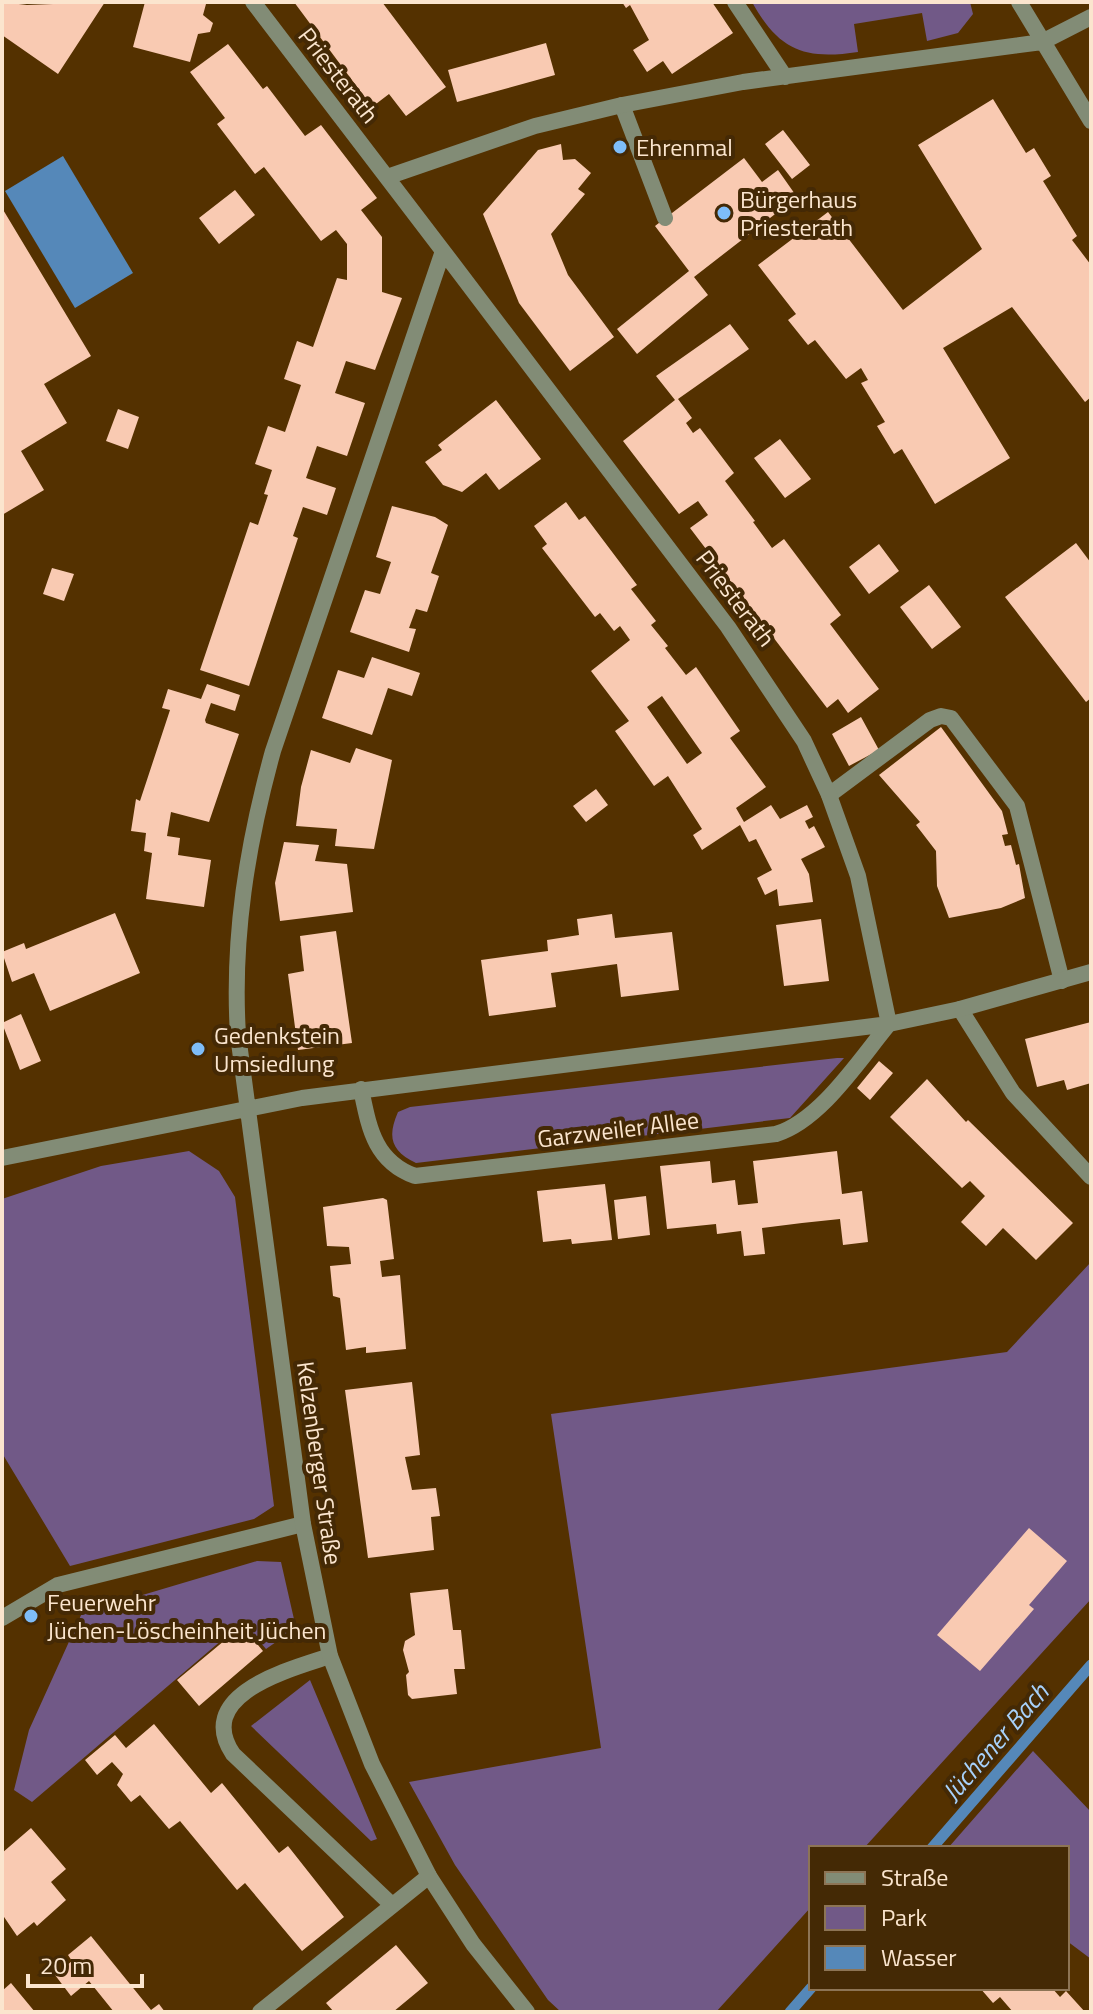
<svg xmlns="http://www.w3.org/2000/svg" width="1093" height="2014" font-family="'Titillium Web',sans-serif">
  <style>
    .green { fill: #715987 }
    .water { fill: #5588b9 }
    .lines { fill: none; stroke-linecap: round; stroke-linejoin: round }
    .stream { stroke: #5588b9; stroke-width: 11 }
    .building { fill: #f9cab2; fill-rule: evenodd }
    .lane { stroke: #828c76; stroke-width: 16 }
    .street { stroke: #828c76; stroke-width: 16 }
    .poi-dot { fill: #7ebdf9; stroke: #442905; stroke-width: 3 }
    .labels { text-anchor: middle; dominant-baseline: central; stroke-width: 8; stroke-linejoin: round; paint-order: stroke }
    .street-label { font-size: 24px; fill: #fbe5ce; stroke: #442905 }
    .poi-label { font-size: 24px; fill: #fbe5ce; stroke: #442905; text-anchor: start }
    .water-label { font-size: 26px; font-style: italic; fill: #a7d1fb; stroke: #442905 }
  </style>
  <rect width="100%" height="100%" fill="#543100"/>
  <path class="green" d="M 752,2 L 970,2 L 973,14 L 958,33 L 927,41 L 922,13 L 854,24 L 858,52 C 805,60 779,51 752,2 Z
    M 837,1058 L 844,1058 L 790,1118 L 416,1163 C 391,1151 387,1137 398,1112 L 410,1107 Z
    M 189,1151 L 219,1171 L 235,1197 L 274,1506 L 254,1519 L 70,1566 L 2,1453 L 2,1199 L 101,1166 Z
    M 1091,1262 L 1091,1599 L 864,1848 L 811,1848 L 811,1907 L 716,2012 L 561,2012 L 548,2000 L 455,1865 L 409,1782 L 601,1748 L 551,1414 L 1007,1352 Z
    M 257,1561 L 281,1562 L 296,1628 L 266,1649 L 243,1622 L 32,1802 L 14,1790 L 29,1730 L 82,1613 Z
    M 310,1680 L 377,1839 L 371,1841 L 251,1726 Z
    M 1033,1751 L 1091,1812 L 1091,1959 L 1067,1941 L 1067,1848 L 948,1848 Z"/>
  <path class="water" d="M 63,156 L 133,273 L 75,308 L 5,191 Z"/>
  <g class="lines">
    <path class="stream" d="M 932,1848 L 1091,1665
      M 790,2012 L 811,1988"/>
  </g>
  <path class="building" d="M 2,2 L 27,5 L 105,2 L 58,74 L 2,35 Z
    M 145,2 L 206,4 L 203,15 L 213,23 L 210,32 L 198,34 L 190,62 L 133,47 Z
    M 294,2 L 382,2 L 446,87 L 406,116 L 389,94 L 372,107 Z
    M 622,2 L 712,2 L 733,33 L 672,74 L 663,61 L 647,72 L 633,50 L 649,40 L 630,5 L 626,8 Z
    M 546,43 L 555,75 L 457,102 L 448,70 Z
    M 228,44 L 263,89 L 267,86 L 305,136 L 321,125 L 377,198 L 361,210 L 382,237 L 382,292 L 402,298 L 375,370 L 346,361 L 335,393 L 365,403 L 347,456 L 317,446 L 306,478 L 336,488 L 327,515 L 303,507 L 293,536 L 298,538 L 249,686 L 200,670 L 250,522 L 258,525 L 268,495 L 264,494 L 272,470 L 255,464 L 268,426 L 285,432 L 301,385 L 284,379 L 297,341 L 313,347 L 337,278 L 347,280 L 347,244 L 336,230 L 321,241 L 264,167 L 255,174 L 217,124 L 225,118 L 190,72 Z
    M 993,99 L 1026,153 L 1034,148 L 1051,176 L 1043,181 L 1077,236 L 1072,240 L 1091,265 L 1091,397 L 1085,402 L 1012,307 L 943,348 L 1010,458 L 935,504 L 902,449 L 894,454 L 877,426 L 885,422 L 861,383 L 868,380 L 861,368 L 846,379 L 815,340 L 808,345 L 788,320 L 796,314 L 758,265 L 828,212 L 903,310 L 982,249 L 918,145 Z
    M 783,130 L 810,165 L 792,179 L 765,144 Z
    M 561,144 L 563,160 L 575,159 L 591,173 L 578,189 L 585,194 L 551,234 L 568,275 L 614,337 L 570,371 L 519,303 L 483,214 L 538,150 Z
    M 744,158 L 762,182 L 778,170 L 797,197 L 694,277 L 708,295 L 637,354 L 617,329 L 689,271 L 655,226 Z
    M 235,190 L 255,215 L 219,244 L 199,218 Z
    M 2,208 L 91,356 L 44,384 L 67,423 L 21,451 L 44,490 L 2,515 Z
    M 730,324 L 749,349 L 678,399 L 692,418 L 686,423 L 693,433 L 700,428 L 734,473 L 725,481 L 755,521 L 753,522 L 772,548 L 784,539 L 841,615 L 830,624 L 879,689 L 848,713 L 838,699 L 827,708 L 690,528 L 708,515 L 698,501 L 679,514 L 623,441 L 675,400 L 656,376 Z
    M 496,400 L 541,459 L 499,490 L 486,473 L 462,492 L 443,485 L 425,462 L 442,450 L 438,445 Z
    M 118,409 L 139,417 L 128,449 L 106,441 Z
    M 780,439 L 811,479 L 785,498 L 754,458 Z
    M 566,502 L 579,520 L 585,516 L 637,585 L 631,589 L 656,621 L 651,625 L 668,646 L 665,648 L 686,675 L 696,667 L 740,731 L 730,738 L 766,787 L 736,808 L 744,822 L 771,805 L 780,819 L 807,805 L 813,817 L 805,821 L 809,829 L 814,826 L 825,847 L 801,859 L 809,874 L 813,902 L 779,906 L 777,889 L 765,895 L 757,878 L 772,870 L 756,839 L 749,842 L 740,825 L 702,850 L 693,835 L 702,829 L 668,776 L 654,786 L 615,731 L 629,721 L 591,671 L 630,640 L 620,626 L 614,631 L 600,613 L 595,617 L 542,548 L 547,544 L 534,526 ZM 662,696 L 702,753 L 687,764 L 647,707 Z
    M 392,506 L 435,517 L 448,525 L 431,573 L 439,576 L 427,612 L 416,609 L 409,628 L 416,629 L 409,652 L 350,632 L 365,590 L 380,594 L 391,562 L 376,557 Z
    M 1076,543 L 1091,563 L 1091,698 L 1086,702 L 1005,597 Z
    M 879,544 L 899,571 L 869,594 L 849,567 Z
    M 52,568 L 74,574 L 64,601 L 43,594 Z
    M 929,585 L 961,627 L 932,649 L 900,607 Z
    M 372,657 L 420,673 L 412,696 L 388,688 L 372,735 L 322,718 L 338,670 L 364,678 Z
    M 207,684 L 240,695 L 235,711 L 211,703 L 205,720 L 206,723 L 239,734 L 209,822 L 171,812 L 167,836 L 180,838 L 178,855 L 211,860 L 204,907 L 146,899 L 152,853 L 144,851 L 146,833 L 131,831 L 136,799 L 140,801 L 170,710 L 162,708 L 168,689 L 201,699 Z
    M 861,717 L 879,750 L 849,766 L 832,734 Z
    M 941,727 L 1002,811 L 1008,834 L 1002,835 L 1005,846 L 1011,845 L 1016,865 L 1019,864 L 1025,898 L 1001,908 L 949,918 L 937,886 L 936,851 L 916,825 L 920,822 L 879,775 Z
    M 356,748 L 392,760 L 374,849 L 335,846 L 337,829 L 296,826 L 301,787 L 311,750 L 350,763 Z
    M 596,789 L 608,805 L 586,822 L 573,806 Z
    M 284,842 L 319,845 L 315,861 L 347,864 L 353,912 L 280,921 L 275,883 Z
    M 115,913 L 140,973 L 50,1011 L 34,973 L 12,982 L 2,952 L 24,943 L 26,949 Z
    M 612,914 L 615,938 L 672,932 L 679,990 L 621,997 L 617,964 L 551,973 L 556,1007 L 489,1016 L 481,960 L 548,951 L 547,940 L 579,935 L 577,919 Z
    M 821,919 L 829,981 L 784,986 L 776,925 Z
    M 336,931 L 352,1043 L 298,1050 L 288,974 L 304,971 L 300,936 Z
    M 21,1014 L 41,1061 L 20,1070 L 2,1023 Z
    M 1091,1022 L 1091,1083 L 1067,1090 L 1064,1080 L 1037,1087 L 1025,1039 Z
    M 879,1061 L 893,1073 L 870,1100 L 857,1088 Z
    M 927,1079 L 966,1122 L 968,1120 L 1073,1223 L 1036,1260 L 1003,1228 L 986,1246 L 961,1222 L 985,1196 L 970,1181 L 962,1188 L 890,1117 Z
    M 837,1151 L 842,1194 L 862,1191 L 868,1242 L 843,1245 L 840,1219 L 802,1223 L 762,1228 L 765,1254 L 744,1256 L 741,1231 L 717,1234 L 716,1224 L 667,1229 L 660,1166 L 710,1161 L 712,1183 L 735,1180 L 738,1205 L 758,1203 L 753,1161 Z
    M 605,1184 L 612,1240 L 572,1244 L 571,1239 L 543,1242 L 537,1191 Z
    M 646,1196 L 650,1235 L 618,1239 L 614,1200 Z
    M 383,1198 L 387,1200 L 394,1259 L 380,1261 L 382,1277 L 400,1275 L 406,1349 L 366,1353 L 366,1347 L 346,1350 L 340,1298 L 333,1296 L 330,1266 L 351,1264 L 349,1247 L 327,1246 L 323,1207 Z
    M 412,1382 L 420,1455 L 405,1457 L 412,1490 L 436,1488 L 440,1516 L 431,1517 L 434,1550 L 368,1558 L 345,1390 Z
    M 1029,1528 L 1067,1561 L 1029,1605 L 1034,1609 L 980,1671 L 937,1635 Z
    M 448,1589 L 453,1630 L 461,1630 L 465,1669 L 454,1669 L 457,1694 L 412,1699 L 408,1695 L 406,1675 L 409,1672 L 403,1650 L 405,1641 L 415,1635 L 410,1593 Z
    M 242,1626 L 263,1651 L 199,1706 L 177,1680 Z
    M 154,1724 L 211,1793 L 222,1783 L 279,1853 L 288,1846 L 344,1917 L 302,1951 L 245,1883 L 237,1890 L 180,1821 L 169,1829 L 140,1795 L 131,1802 L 117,1785 L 123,1774 L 112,1762 L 97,1775 L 85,1760 L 115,1735 L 126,1748 Z
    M 31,1828 L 66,1869 L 51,1882 L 66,1900 L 37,1926 L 34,1922 L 17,1936 L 2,1914 L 2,1853 Z
    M 91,1936 L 151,2010 L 159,2004 L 165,2012 L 114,2012 L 89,1981 L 71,1996 L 55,1975 L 72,1961 L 68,1955 Z
    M 396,1945 L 428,1983 L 393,2012 L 334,2012 L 326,2003 Z
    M 11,1983 L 35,2012 L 2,2012 L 2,1991 Z
    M 980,1988 L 1052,1988 L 1060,1997 L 1066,1991 L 1085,2012 L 1013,2012 L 1000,1997 L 993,2003 Z"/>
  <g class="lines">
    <path class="lane" d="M 622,105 L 665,218
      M 829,795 L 930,720 L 941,716 L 951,718 L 1017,806 L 1062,981
      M 960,1009 L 1013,1093 L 1091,1177
      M 2,1618 L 58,1585 L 303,1524
      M 330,1656 C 291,1669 193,1694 233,1754 L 392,1905
      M 260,2012 L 429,1876"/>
    <path class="street" d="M 253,2 L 443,251 L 273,751 C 247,845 232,938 238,1035 L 303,1524 L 330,1656 L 372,1764 L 429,1876 L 473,1944 L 527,2012
      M 735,2 L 785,77
      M 1019,2 L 1091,121
      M 387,177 L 535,126 L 622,105 L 743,82 L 1042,42 L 1091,17
      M 361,1089 C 369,1127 374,1161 415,1176 L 776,1134 C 821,1120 859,1060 889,1024 L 858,876 L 829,795 L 804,741 L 728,627 L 443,251
      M 2,1158 L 302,1098 L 889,1024 L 960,1009 L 1091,972"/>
  </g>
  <g class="poi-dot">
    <circle cx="620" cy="147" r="8"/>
    <circle cx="724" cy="213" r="8"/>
    <circle cx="198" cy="1049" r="8"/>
    <circle cx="31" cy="1616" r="8"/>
  </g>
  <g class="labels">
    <g class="street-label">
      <text transform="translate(339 75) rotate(52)">Priesterath</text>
      <text transform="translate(736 598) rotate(53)">Priesterath</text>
      <text transform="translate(618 1129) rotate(-7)">Garzweiler Allee</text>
      <text transform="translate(320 1463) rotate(82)">Kelzenberger Straße</text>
    </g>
    <g class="poi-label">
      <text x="636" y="147">Ehrenmal</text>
      <text x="740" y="199">Bürgerhaus<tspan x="740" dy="28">Priesterath</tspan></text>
      <text x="214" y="1035">Gedenkstein<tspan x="214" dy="28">Umsiedlung</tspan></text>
      <text x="47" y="1602">Feuerwehr<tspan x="47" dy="28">Jüchen-Löscheinheit Jüchen</tspan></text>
    </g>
    <g class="water-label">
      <text transform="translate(995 1742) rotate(-49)">Jüchener Bach</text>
    </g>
  </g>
  <rect width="1093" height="2014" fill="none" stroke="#fbe5ce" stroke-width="8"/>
  <rect x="809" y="1846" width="260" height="144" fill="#442905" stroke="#8d7455" stroke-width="2"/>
  <rect x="825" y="1872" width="40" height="12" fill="#828c76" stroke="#8d7455" stroke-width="2"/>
  <text x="881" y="1886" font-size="24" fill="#fbe5ce">Straße</text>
  <rect x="825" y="1906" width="40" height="24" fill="#715987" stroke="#8d7455" stroke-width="2"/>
  <text x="881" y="1926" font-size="24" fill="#fbe5ce">Park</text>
  <rect x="825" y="1946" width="40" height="24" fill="#5588b9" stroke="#8d7455" stroke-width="2"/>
  <text x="881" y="1966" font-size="24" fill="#fbe5ce">Wasser</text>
  <path d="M28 1974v12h114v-12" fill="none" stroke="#fbe5ce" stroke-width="4"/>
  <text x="40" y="1974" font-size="24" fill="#fbe5ce" stroke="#442905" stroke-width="6" paint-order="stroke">20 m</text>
</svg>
